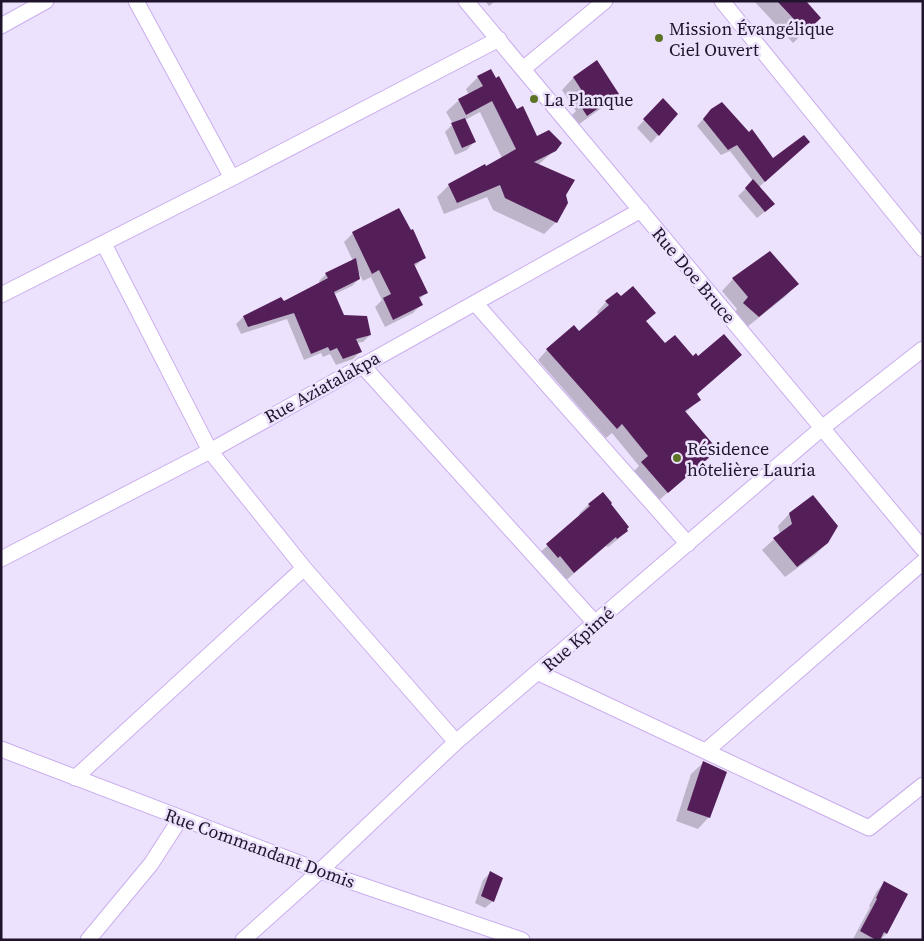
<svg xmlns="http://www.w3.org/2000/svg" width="924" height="941" font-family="'Source Serif 4',serif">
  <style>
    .shadow { fill: #0003 }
    .building { fill: #541f59 }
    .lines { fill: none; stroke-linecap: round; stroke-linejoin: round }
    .street-casing { stroke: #c9adee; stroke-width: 17 }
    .street { stroke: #fff; stroke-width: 15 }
    .poi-dot { fill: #5d7425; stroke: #ede2fd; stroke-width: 2 }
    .labels { text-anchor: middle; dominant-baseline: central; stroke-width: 5; stroke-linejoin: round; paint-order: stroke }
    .poi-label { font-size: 18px; fill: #20142d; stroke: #ede2fd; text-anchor: start }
    .street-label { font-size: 18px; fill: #20142d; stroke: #ede2fd }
  </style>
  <rect width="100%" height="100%" fill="#ede2fd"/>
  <path class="shadow" d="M 485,1 L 495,1 L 489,6 Z
    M 754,1 L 804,1 L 819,18 L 793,43 Z
    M 596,62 L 618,94 L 606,105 L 575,127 L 569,118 L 576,111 L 562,90 L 573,78 Z
    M 478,77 L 516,110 L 537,138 L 555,150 L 538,165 L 565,195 L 556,222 L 544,234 L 493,210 L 487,197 L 444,214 L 437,197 L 449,185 L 486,168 L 502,158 L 480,112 L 465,120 L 474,142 L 467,150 L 455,155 L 445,132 L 453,124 L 446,112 L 459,100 L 469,95 L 466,89 Z
    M 656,107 L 676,114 L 651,143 L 637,128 Z
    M 705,117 L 773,159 L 802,149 L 759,187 L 766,211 L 757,218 L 738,196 L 753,181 L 730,151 L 721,155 L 697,126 Z
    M 353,233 L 424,258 L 414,267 L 427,292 L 419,300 L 421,305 L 413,313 L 385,327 L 375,307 L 382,300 L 371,277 L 363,281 L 358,271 L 359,279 L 352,286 L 333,295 L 343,316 L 370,335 L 363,342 L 356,343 L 360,352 L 353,359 L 336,365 L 330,354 L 323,357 L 321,353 L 304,360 L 287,319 L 241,334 L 236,324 L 243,317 L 281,298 L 283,302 L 320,283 L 319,281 L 326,274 L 353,261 L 344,242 Z
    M 733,279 L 797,284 L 786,296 L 747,327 L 733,315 L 737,309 L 722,291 Z
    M 620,298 L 654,313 L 645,322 L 699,400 L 685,413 L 716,450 L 657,502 L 632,473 L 639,466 L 612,433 L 606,438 L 538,360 L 547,350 L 579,333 L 599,315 L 597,312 L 606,302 Z
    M 603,493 L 627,531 L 617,540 L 608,547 L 606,546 L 564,582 L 538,554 L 581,516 L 579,514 L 588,505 Z
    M 789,514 L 827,543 L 815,555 L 785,577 L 762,550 L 780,534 L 778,526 Z
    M 703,763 L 709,817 L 698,829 L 676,821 L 691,774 Z
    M 490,873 L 493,901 L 485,908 L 475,903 L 483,880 Z
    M 884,883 L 907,894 L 886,934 L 880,940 L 855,940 L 853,939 L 870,907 L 869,906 L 877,891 Z"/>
  <path class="building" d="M 777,1 L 806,1 L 821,18 L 806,32 Z
    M 597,60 L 619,94 L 587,116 L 580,105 L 588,100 L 573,77 Z
    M 491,69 L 496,78 L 499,76 L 517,109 L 523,106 L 537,136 L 549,130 L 562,143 L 556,151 L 534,162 L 575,180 L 566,195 L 568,203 L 557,223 L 505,198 L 500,185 L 457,203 L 448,184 L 485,164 L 486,166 L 516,149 L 492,101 L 466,115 L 458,99 L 483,86 L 477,76 Z
    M 663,98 L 678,114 L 659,136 L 643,119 Z
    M 722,102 L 749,132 L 752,129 L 773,158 L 804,135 L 810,142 L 765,182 L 737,145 L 728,150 L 703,119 L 711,109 Z
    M 465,118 L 476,142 L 462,148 L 451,123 Z
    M 753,179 L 775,204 L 765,212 L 745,188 Z
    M 399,208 L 411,230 L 413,229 L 426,258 L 414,264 L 428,293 L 419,297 L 423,305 L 393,320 L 383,298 L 391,294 L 379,270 L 372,274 L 352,232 Z
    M 770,251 L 799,284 L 759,317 L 743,303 L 748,297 L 732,278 Z
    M 356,258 L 360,279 L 334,292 L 344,315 L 367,316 L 371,335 L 356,339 L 362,352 L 343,359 L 337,348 L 330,351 L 328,347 L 311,354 L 294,313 L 248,327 L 243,316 L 281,297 L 284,301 L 328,278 L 325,273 Z
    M 633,286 L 656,313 L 646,321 L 665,343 L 675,335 L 693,356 L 696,353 L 698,356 L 724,334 L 742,355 L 697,394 L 701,400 L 685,411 L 718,450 L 668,493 L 641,462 L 648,456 L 622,424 L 617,429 L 546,349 L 574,325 L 579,331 L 609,305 L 605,301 L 617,292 L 621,296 Z
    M 603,492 L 612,503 L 611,504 L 629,527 L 627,529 L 628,531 L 617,539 L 616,537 L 574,573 L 560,556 L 558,558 L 546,544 L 590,506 L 588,504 Z
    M 813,495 L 838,526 L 828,543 L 797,567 L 773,538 L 792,524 L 789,513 Z
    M 703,761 L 727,772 L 710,818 L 687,810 Z
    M 490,871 L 503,878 L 494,902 L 481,896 Z
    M 884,881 L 908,894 L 887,934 L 884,932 L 880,940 L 876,940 L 860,931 L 877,899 L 876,898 Z"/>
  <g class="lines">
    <defs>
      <path id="street" d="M 136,1 L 232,178
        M 466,1 L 923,549
        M 722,1 L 923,249
        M 1,26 L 46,1
        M 523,69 L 605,1
        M 104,244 L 210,451 L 304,568 L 456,742
        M 1,295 L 232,178 L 499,39
        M 475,303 L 688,544
        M 362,365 L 596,624
        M 1,559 L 210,451 L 641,210
        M 539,673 L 869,828 L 923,785
        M 1,749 L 320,871 L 522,940
        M 706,751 L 923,562
        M 75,778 L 304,568
        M 88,940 L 151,864 L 180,819
        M 243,940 L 320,871 L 456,742 L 822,428 L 923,349"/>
    </defs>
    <use href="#street" class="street-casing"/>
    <use href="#street" class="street"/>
  </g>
  <g class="poi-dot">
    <circle cx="659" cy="38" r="5"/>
    <circle cx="534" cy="99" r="5"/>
    <circle cx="677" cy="458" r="5"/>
  </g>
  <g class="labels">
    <g class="poi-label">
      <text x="669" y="28">Mission Évangélique<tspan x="669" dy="21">Ciel Ouvert</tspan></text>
      <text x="544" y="99">La Planque</text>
      <text x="687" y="448">Résidence<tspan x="687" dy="21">hôtelière Lauria</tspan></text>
    </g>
    <g class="street-label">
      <text transform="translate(694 275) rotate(50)">Rue Doe Bruce</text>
      <text transform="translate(322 387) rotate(-29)">Rue Aziatalakpa</text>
      <text transform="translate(578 639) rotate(-41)">Rue Kpimé</text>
      <text transform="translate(260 848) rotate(20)">Rue Commandant Domis</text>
    </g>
  </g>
  <rect width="924" height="941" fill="none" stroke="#20142d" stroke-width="5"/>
</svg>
